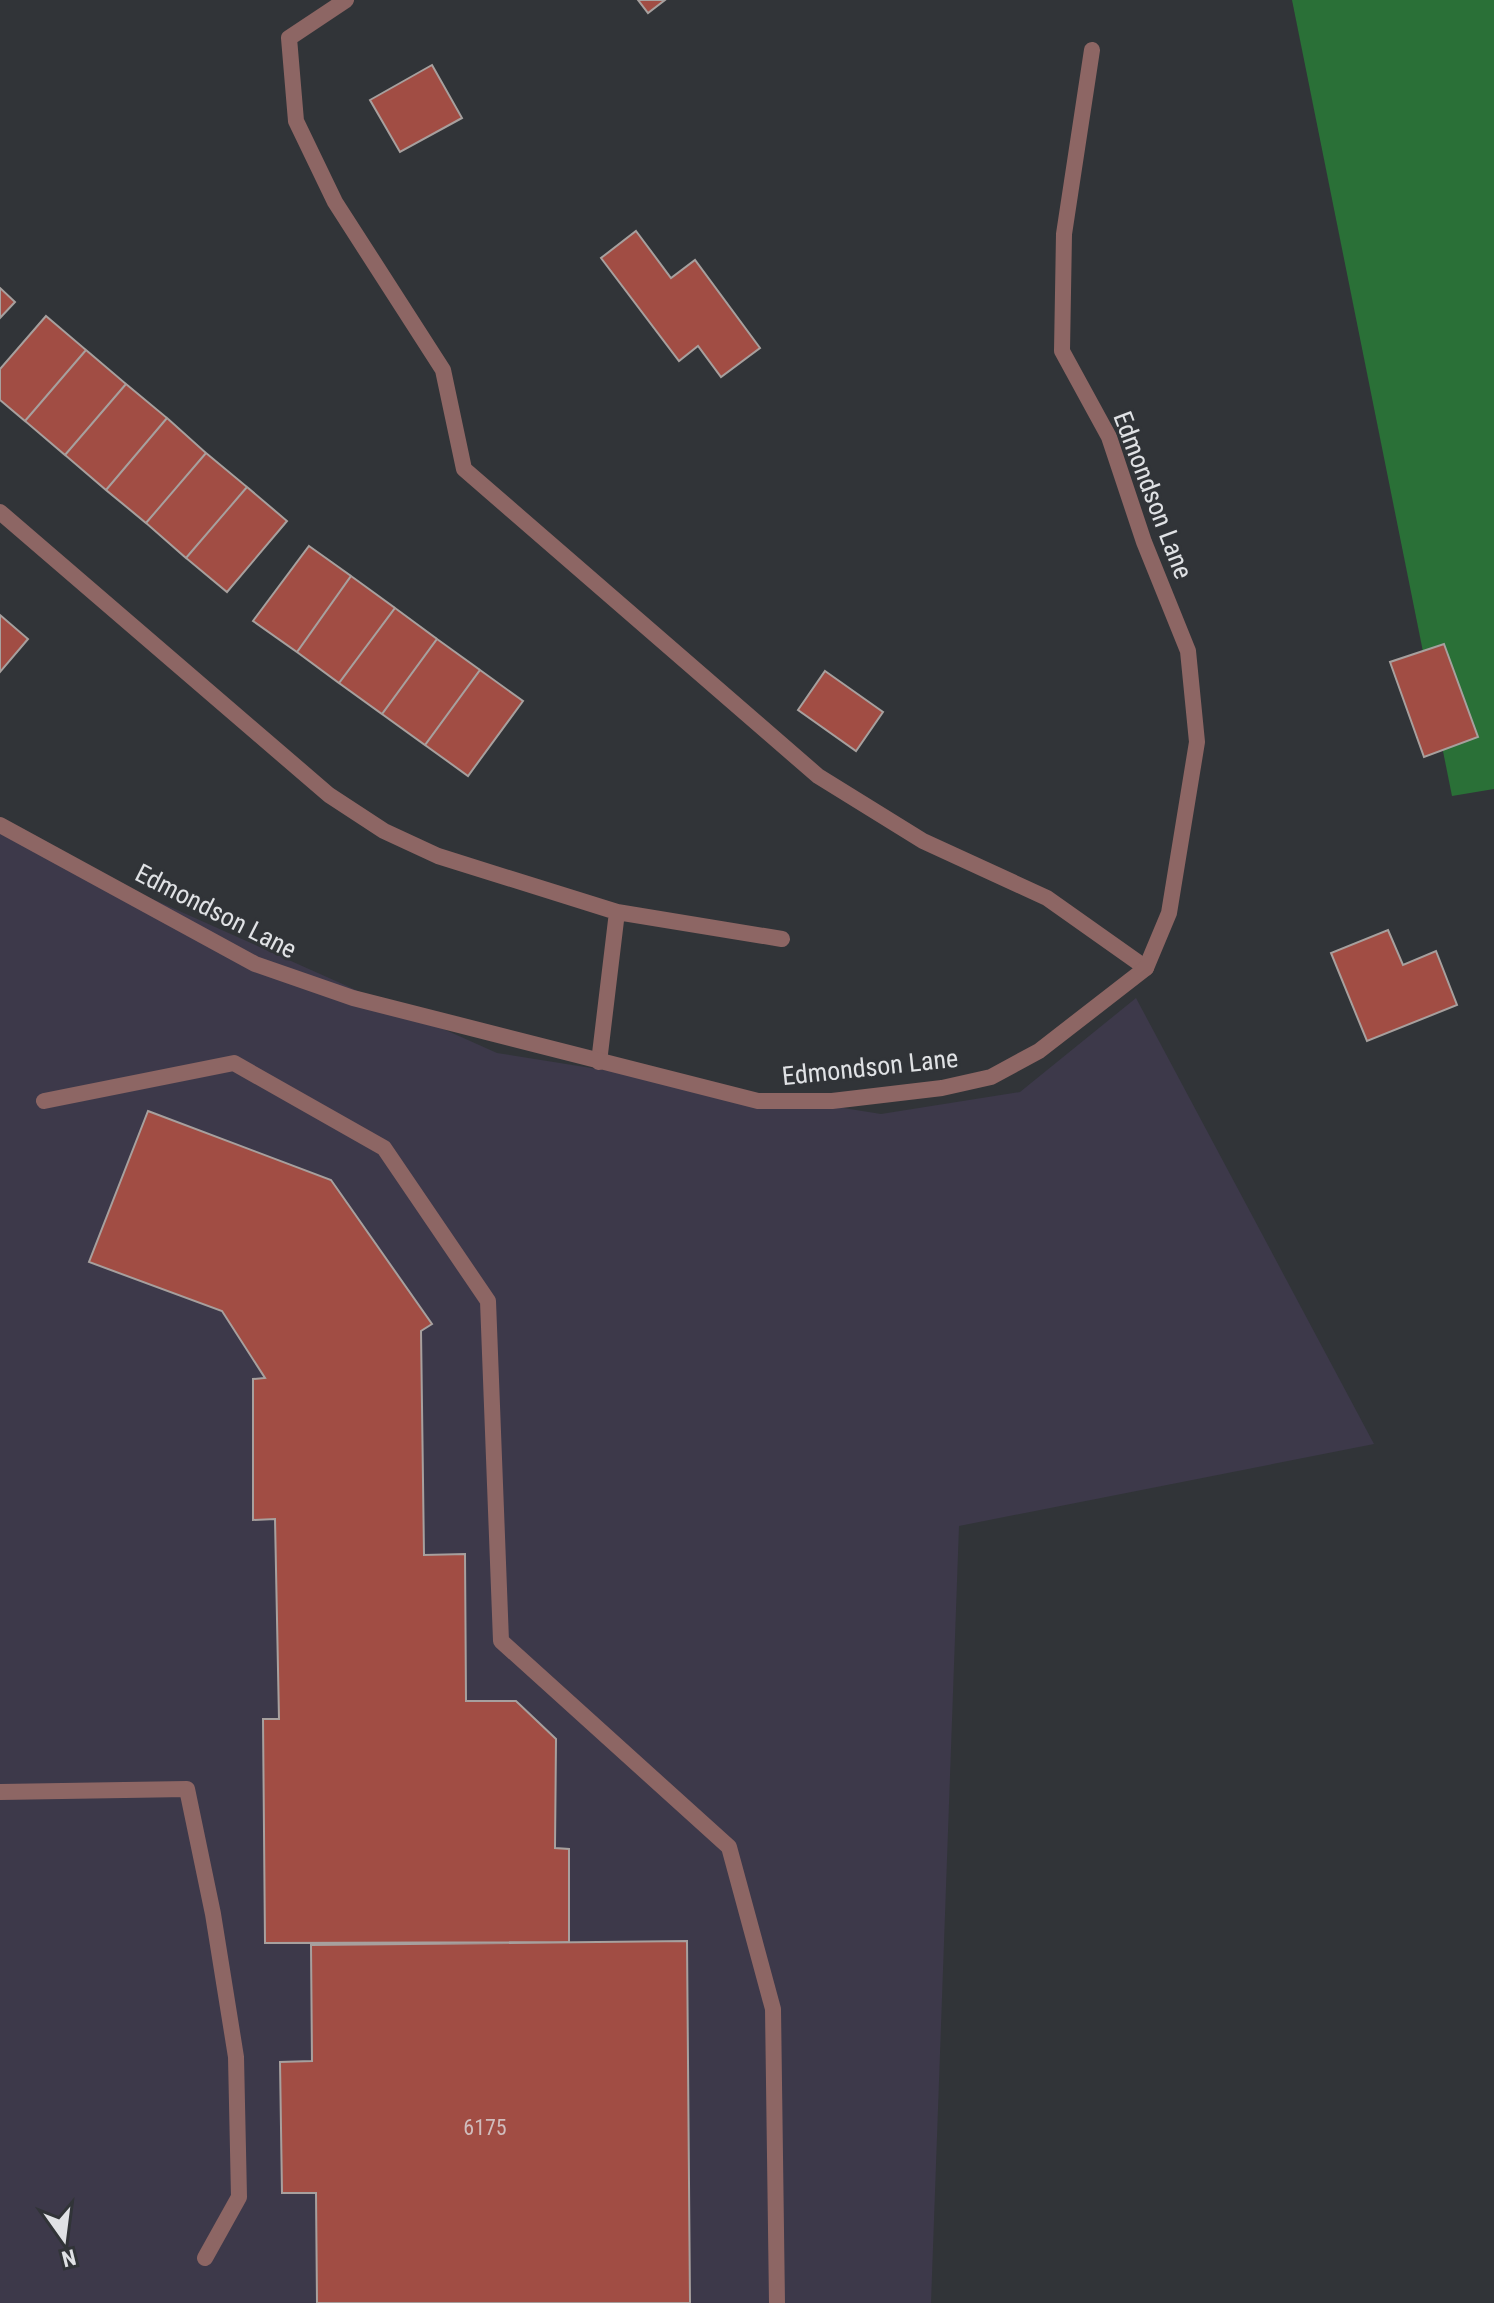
<svg xmlns="http://www.w3.org/2000/svg" width="1494" height="2303" font-family="'Roboto Condensed',sans-serif">
  <style>
    .commercial { fill: #3d394a }
    .forest { fill: #2a7037 }
    .building { fill: #a14d44; stroke: #a7a09e; stroke-width: 2 }
    .lines { fill: none; stroke-linecap: round; stroke-linejoin: round }
    .lane { stroke: #8d6664; stroke-width: 16 }
    .street { stroke: #8d6664; stroke-width: 16 }
    .labels { text-anchor: middle; dominant-baseline: central; stroke-width: 6; stroke-linejoin: round; paint-order: stroke }
    .number-label { font-size: 22px; fill: #d0bdbd }
    .street-label { font-size: 26px; fill: #e0e2e5; stroke: #313438 }
  </style>
  <rect width="100%" height="100%" fill="#313438"/>
  <path class="commercial" d="M 0,831 L 497,1053 L 881,1114 L 1020,1092 L 1136,998 L 1374,1444 L 959,1526 L 931,2303 L 0,2303 Z"/>
  <path class="forest" d="M 1292,0 L 1494,0 L 1494,789 L 1452,796 Z"/>
  <path class="building" d="M 638,0 L 665,0 L 648,13 Z
    M 432,65 L 462,118 L 400,152 L 370,100 Z
    M 636,231 L 671,278 L 695,260 L 760,348 L 721,377 L 698,346 L 679,361 L 601,258 Z
    M 0,288 L 15,302 L 0,318 Z
    M 46,316 L 86,350 L 25,421 L 0,400 L 0,369 Z
    M 86,350 L 126,384 L 65,455 L 25,421 Z
    M 126,384 L 167,418 L 106,490 L 65,455 Z
    M 167,418 L 206,453 L 146,523 L 106,490 Z
    M 206,453 L 247,487 L 186,558 L 146,523 Z
    M 247,487 L 287,521 L 227,592 L 186,558 Z
    M 309,546 L 351,576 L 297,652 L 253,621 Z
    M 351,576 L 395,608 L 339,683 L 297,652 Z
    M 395,608 L 437,639 L 382,714 L 339,683 Z
    M 0,615 L 28,639 L 0,672 Z
    M 437,639 L 480,670 L 425,745 L 382,714 Z
    M 1444,644 L 1478,737 L 1424,757 L 1390,662 Z
    M 480,670 L 523,701 L 468,776 L 425,745 Z
    M 825,671 L 883,712 L 856,751 L 798,710 Z
    M 1388,930 L 1403,965 L 1436,951 L 1457,1005 L 1367,1041 L 1331,953 Z
    M 148,1111 L 331,1180 L 432,1324 L 421,1331 L 424,1555 L 465,1554 L 466,1701 L 516,1701 L 556,1739 L 555,1848 L 569,1849 L 569,1942 L 265,1943 L 263,1719 L 279,1719 L 275,1519 L 253,1520 L 253,1379 L 265,1378 L 222,1311 L 89,1262 Z
    M 687,1941 L 690,2303 L 317,2303 L 316,2193 L 282,2193 L 280,2062 L 312,2061 L 311,1945 Z"/>
  <g class="lines">
    <path class="lane" d="M 346,0 L 289,38 L 296,121 L 335,202 L 443,370 L 464,469 L 818,776 L 923,841 L 1047,898 L 1146,968
      M 0,512 L 329,795 L 384,831 L 438,856 L 617,912 L 599,1062
      M 617,912 L 782,939
      M 44,1101 L 234,1063 L 384,1148 L 488,1301 L 501,1641 L 729,1847 L 773,2009 L 777,2303
      M 0,1792 L 187,1789 L 213,1914 L 236,2057 L 239,2197 L 205,2258"/>
    <path class="street" d="M 0,825 L 255,964 L 353,998 L 758,1101 L 832,1101 L 942,1088 L 991,1077 L 1039,1051 L 1146,968 L 1169,913 L 1197,742 L 1188,651 L 1144,542 L 1109,437 L 1062,351 L 1064,234 L 1092,50"/>
  </g>
  <g class="labels">
    <g class="number-label">
      <text x="485" y="2127">6175</text>
    </g>
    <g class="street-label">
      <text transform="translate(1153 495) rotate(69)">Edmondson Lane</text>
      <text transform="translate(216 911) rotate(27)">Edmondson Lane</text>
      <text transform="translate(870 1067) rotate(-6)">Edmondson Lane</text>
    </g>
  </g>
  <g transform="translate(64 2239) rotate(166)" stroke="#313438" stroke-width="6" paint-order="stroke">
  <path d="M0-6L14 30L0 20L-14 30Z" fill="#e0e2e5"/>
  <text y="-12" font-size="22" font-weight="bold" text-anchor="middle" fill="#e0e2e5">N</text>
  </g>
</svg>
